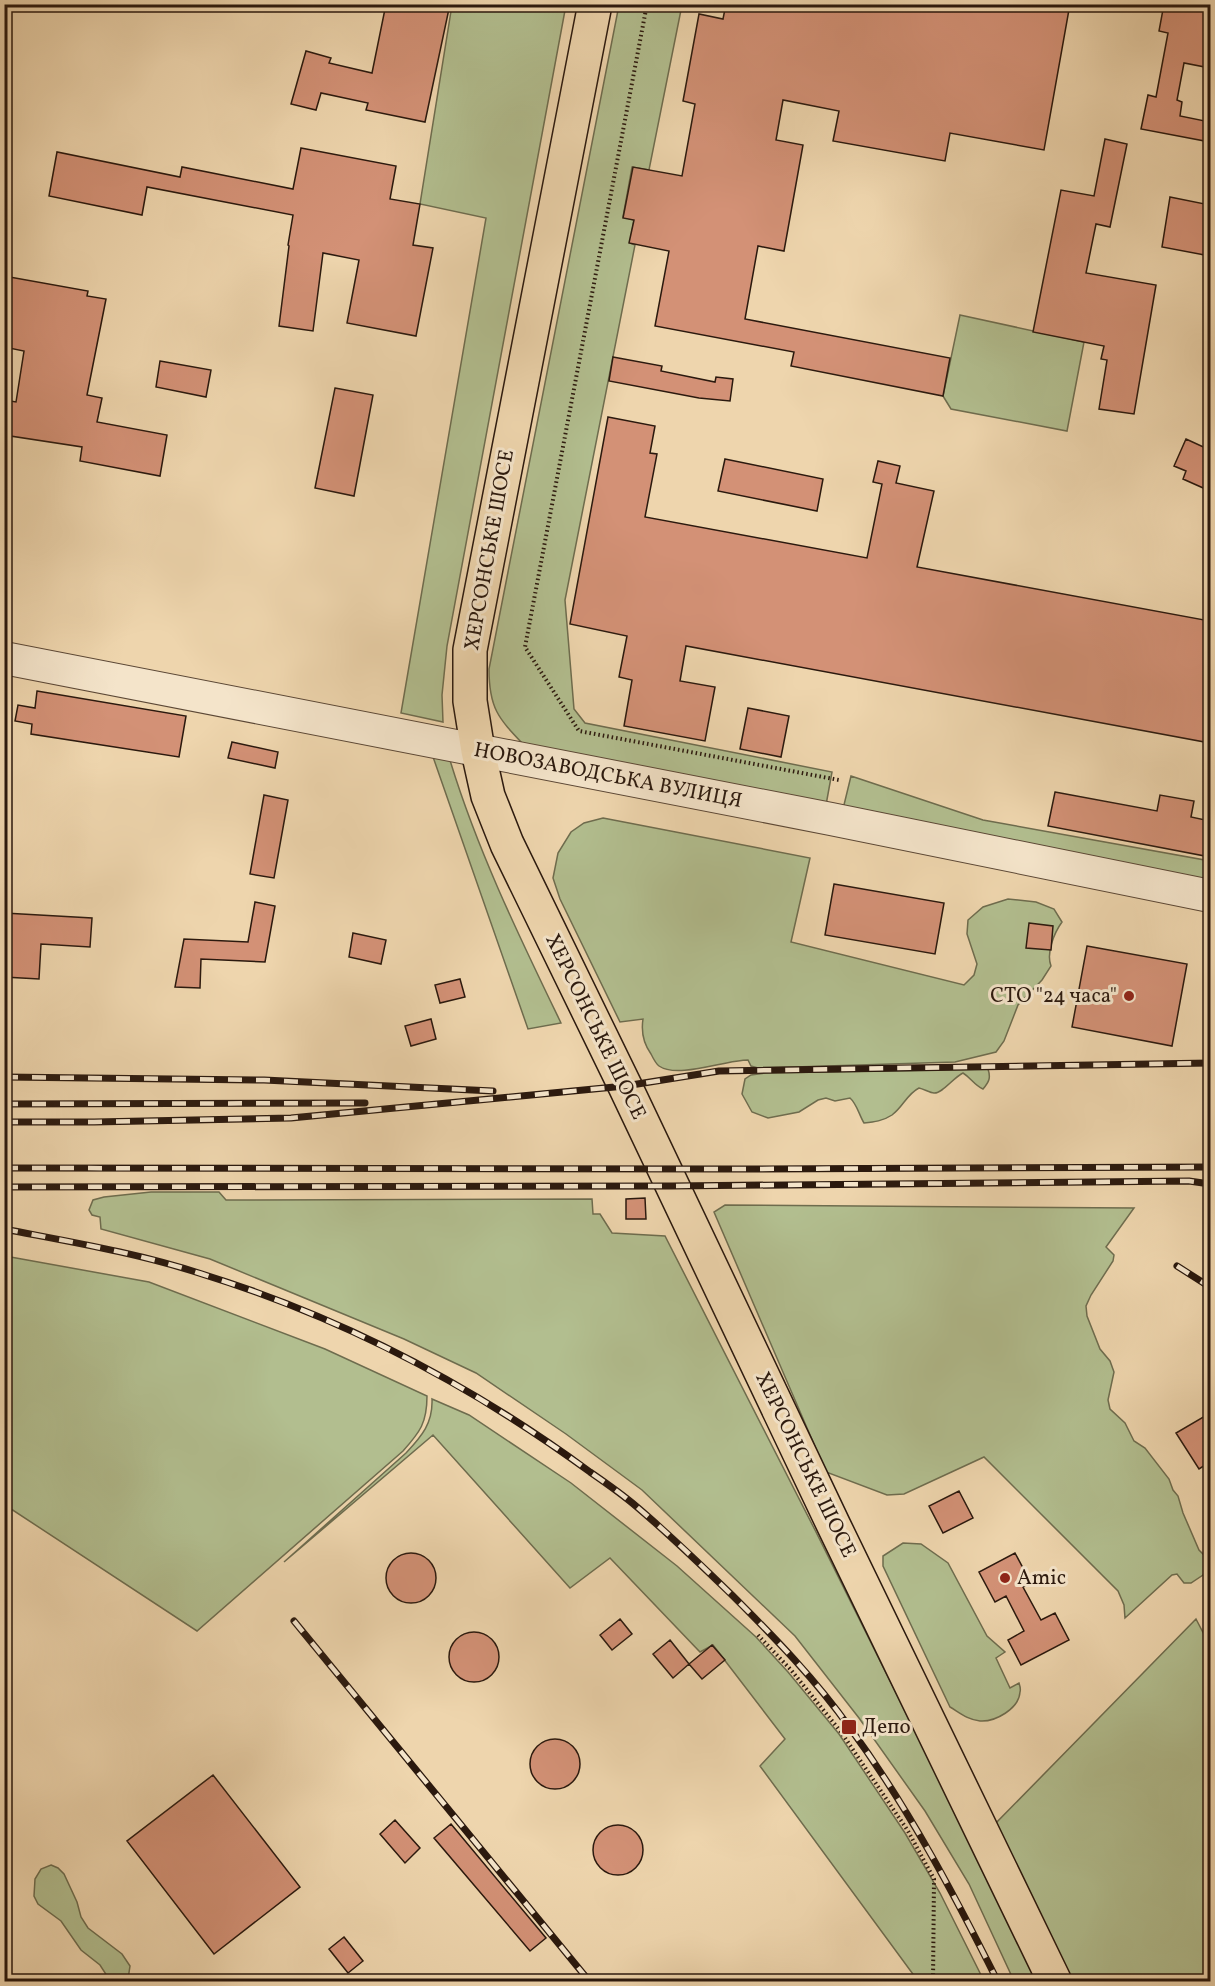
<svg xmlns="http://www.w3.org/2000/svg" width="1215" height="1986" font-family="Vollkorn,serif">
  <style>
    .green { fill: #b2be8f; stroke: #6e6c4e; stroke-width: 1.5 }
    .building { fill: #d39176; stroke: #2b190e; stroke-width: 1.5 }
    .lines { fill: none; stroke-linecap: round; stroke-linejoin: round }
    .minor-casing { stroke: #5c4836; stroke-width: 34 }
    .major-casing { stroke: #2b190e; stroke-width: 36 }
    .path { stroke: #2b190e; stroke-width: 4; stroke-dasharray: 1.5 3; stroke-linecap: butt }
    .minor { stroke: #f4e4ca; stroke-width: 32 }
    .major { stroke: #eed5ad; stroke-width: 33 }
    .rail-casing { stroke: #2b190e; stroke-width: 7 }
    .rail { stroke: #f4e4ca; stroke-width: 4.5; stroke-dasharray: 14; stroke-linecap: butt }
    .poi-dot { fill: #8f2418; stroke: #f4e4ca; stroke-width: 2 }
    .labels { text-anchor: middle; dominant-baseline: central; stroke-width: 6; stroke-linejoin: round; paint-order: stroke }
    .street-label { font-size: 21px; fill: #2b190e; stroke: #f4e4ca }
    .poi-label { font-size: 21px; fill: #2b190e; stroke: #f4e4ca; text-anchor: start }
  </style>
  <rect width="100%" height="100%" fill="#eed5ad"/>
  <filter id="stains"><feTurbulence type="fractalNoise" baseFrequency=".00333" numOctaves="4"/><feColorMatrix values="0 0 0 0 .2 0 0 0 0 .09 0 0 0 0 .02 0 0 0 .5 -.17"/></filter>
  <radialGradient id="worn" r=".72"><stop offset=".6" stop-color="#630" stop-opacity="0"/><stop offset="1" stop-color="#630" stop-opacity=".3"/></radialGradient>
  <path class="green" d="M 452,5 L 566,5 L 447,646 L 442,695 L 443,722 L 401,713 L 486,218 L 420,204 Z
    M 619,5 L 682,5 L 649,170 L 632,167 L 623,217 L 634,220 L 630,243 L 635,245 L 565,600 L 574,709 L 585,723 L 832,772 L 826,805 L 524,745 C 498,718 489,708 489,669 Z
    M 960,315 L 1084,342 L 1067,431 L 951,409 L 943,396 Z
    M 432,754 L 449,757 C 477,850 519,936 561,1023 L 528,1029 Z
    M 851,776 L 983,820 L 1210,861 L 1210,880 L 843,809 Z
    M 603,818 L 810,858 L 791,942 L 964,985 L 974,975 L 977,964 L 967,934 L 968,920 L 983,907 L 1008,899 L 1036,902 L 1054,909 L 1062,922 C 1054,933 1046,953 1051,966 L 1042,980 L 1018,1005 L 1004,1041 L 996,1052 L 955,1062 L 758,1068 L 751,1066 L 748,1060 C 725,1060 678,1079 659,1066 C 656,1064 653,1058 651,1054 C 643,1043 641,1032 643,1019 L 620,1022 L 560,899 L 553,878 L 558,853 L 571,832 L 584,823 Z
    M 988,1069 C 991,1078 989,1082 983,1089 C 974,1085 971,1078 963,1073 C 954,1077 942,1094 934,1093 C 930,1093 924,1089 919,1088 C 907,1094 903,1107 892,1115 C 883,1121 874,1122 864,1123 C 859,1115 857,1104 850,1098 L 835,1101 L 826,1098 L 818,1100 L 799,1112 L 768,1118 L 752,1112 L 742,1094 L 745,1079 L 751,1075 L 765,1073 Z
    M 151,1192 L 219,1192 L 226,1200 L 592,1199 L 593,1214 L 600,1214 L 612,1233 L 665,1236 L 815,1530 L 1039,1981 L 1014,1981 L 969,1884 L 925,1811 L 859,1718 L 795,1636 L 642,1490 L 566,1434 L 476,1373 L 404,1339 L 210,1259 L 101,1229 L 100,1217 L 92,1215 L 89,1210 L 93,1200 L 104,1197 Z
    M 725,1205 L 1134,1208 L 1106,1247 L 1114,1255 L 1113,1261 L 1091,1295 L 1086,1306 L 1087,1316 L 1100,1349 L 1110,1361 L 1114,1372 L 1108,1400 L 1110,1409 L 1125,1423 L 1134,1441 L 1145,1448 L 1169,1479 L 1173,1490 L 1178,1496 L 1183,1513 L 1199,1550 L 1206,1557 L 1207,1568 L 1203,1575 L 1191,1583 L 1184,1583 L 1177,1574 L 1172,1575 L 1125,1618 L 1124,1605 L 1118,1591 L 984,1457 L 904,1494 L 887,1495 L 826,1472 L 714,1212 Z
    M 5,1256 L 149,1282 L 325,1349 L 427,1396 C 427,1423 420,1432 403,1451 L 197,1631 L 5,1505 Z
    M 432,1399 L 469,1415 L 571,1483 L 677,1566 L 756,1637 L 788,1672 L 839,1734 L 905,1833 L 940,1893 L 984,1981 L 918,1981 L 760,1766 L 785,1739 L 713,1645 L 700,1652 L 610,1558 L 570,1588 L 433,1435 L 284,1562 L 406,1453 C 422,1436 433,1423 432,1399 Z
    M 903,1543 L 921,1544 L 948,1563 L 987,1636 L 1005,1652 L 996,1658 L 1010,1688 L 1019,1683 C 1020,1686 1021,1689 1020,1692 C 1019,1709 995,1722 980,1721 C 968,1720 960,1713 950,1707 L 883,1566 L 883,1556 Z
    M 1196,1619 L 1210,1646 L 1210,1981 L 1072,1981 L 995,1824 Z
    M 51,1865 L 58,1868 L 64,1874 L 77,1902 L 81,1917 L 88,1928 L 122,1954 L 130,1966 L 128,1979 L 118,1981 L 107,1976 L 100,1965 L 81,1950 L 61,1921 L 38,1904 L 34,1896 L 35,1879 L 41,1869 Z"/>
  <path class="building" d="M 386,4 L 450,4 L 425,122 L 366,110 L 368,103 L 321,93 L 316,110 L 291,104 L 306,51 L 331,58 L 329,63 L 372,73 Z
    M 726,4 L 1070,4 L 1044,150 L 950,133 L 945,161 L 833,141 L 839,111 L 783,100 L 776,140 L 803,145 L 784,251 L 758,246 L 745,319 L 950,358 L 943,396 L 791,366 L 794,352 L 655,326 L 669,251 L 629,243 L 634,220 L 623,218 L 633,167 L 682,176 L 695,104 L 683,101 L 699,14 L 723,19 Z
    M 1164,4 L 1210,4 L 1210,68 L 1184,63 L 1177,100 L 1182,102 L 1180,116 L 1210,122 L 1210,142 L 1141,129 L 1148,95 L 1156,97 L 1168,33 L 1159,31 Z
    M 1105,139 L 1127,144 L 1110,227 L 1096,224 L 1086,273 L 1156,285 L 1134,414 L 1099,409 L 1107,360 L 1101,359 L 1104,346 L 1033,332 L 1061,190 L 1094,196 Z
    M 301,148 L 396,166 L 390,199 L 420,204 L 413,245 L 433,248 L 416,336 L 347,323 L 359,260 L 323,253 L 313,331 L 279,326 L 289,246 L 288,245 L 293,215 L 147,187 L 142,215 L 49,196 L 57,152 L 180,177 L 182,167 L 293,189 Z
    M 1170,197 L 1210,205 L 1210,256 L 1162,247 Z
    M 4,276 L 88,291 L 87,296 L 106,299 L 87,395 L 102,398 L 97,422 L 167,435 L 160,476 L 80,461 L 82,447 L 4,435 L 4,400 L 16,402 L 24,351 L 4,347 Z
    M 613,357 L 662,366 L 661,371 L 715,382 L 716,377 L 733,379 L 730,401 L 699,398 L 609,381 Z
    M 160,361 L 211,370 L 206,397 L 156,387 Z
    M 335,388 L 373,395 L 354,496 L 315,488 Z
    M 608,417 L 655,426 L 650,453 L 657,454 L 645,517 L 867,558 L 882,484 L 873,482 L 878,461 L 900,466 L 896,483 L 934,491 L 917,567 L 1210,621 L 1210,743 L 686,646 L 680,681 L 715,687 L 705,741 L 624,726 L 632,680 L 619,677 L 627,636 L 570,624 Z
    M 1186,439 L 1210,450 L 1210,491 L 1183,479 L 1186,471 L 1174,466 Z
    M 725,459 L 823,479 L 817,511 L 718,491 Z
    M 37,691 L 186,716 L 179,757 L 31,734 L 32,724 L 15,721 L 18,705 L 35,708 Z
    M 748,708 L 789,716 L 781,757 L 740,749 Z
    M 232,742 L 278,752 L 275,768 L 228,758 Z
    M 1055,792 L 1157,811 L 1160,795 L 1194,801 L 1191,817 L 1210,821 L 1205,856 L 1048,826 Z
    M 264,795 L 288,800 L 274,878 L 250,874 Z
    M 834,884 L 944,903 L 935,954 L 825,935 Z
    M 255,902 L 275,906 L 265,962 L 201,959 L 200,988 L 175,987 L 184,939 L 248,942 Z
    M 4,913 L 92,918 L 90,947 L 41,944 L 39,979 L 4,977 Z
    M 1029,923 L 1053,926 L 1051,950 L 1026,948 Z
    M 353,933 L 386,940 L 381,964 L 349,957 Z
    M 1087,946 L 1187,964 L 1172,1046 L 1072,1027 Z
    M 460,979 L 465,997 L 440,1003 L 435,985 Z
    M 431,1019 L 436,1039 L 411,1046 L 405,1026 Z
    M 645,1198 L 646,1219 L 626,1219 L 626,1199 Z
    M 1205,1416 L 1210,1426 L 1210,1462 L 1199,1469 L 1176,1433 Z
    M 959,1491 L 973,1518 L 943,1533 L 929,1506 Z
    M386 1578a25 25 0 1 1 50 0a25 25 0 1 1-50 0Z
    M 1015,1553 L 1031,1583 L 1023,1587 L 1041,1620 L 1055,1613 L 1069,1640 L 1021,1665 L 1008,1640 L 1024,1631 L 1006,1596 L 995,1602 L 979,1572 Z
    M 620,1619 L 632,1634 L 612,1650 L 600,1635 Z
    M449 1657a25 25 0 1 1 50 0a25 25 0 1 1-50 0Z
    M 670,1640 L 689,1664 L 673,1678 L 653,1654 Z
    M 712,1645 L 725,1660 L 702,1679 L 689,1664 Z
    M530 1764a25 25 0 1 1 50 0a25 25 0 1 1-50 0Z
    M 213,1775 L 300,1887 L 214,1954 L 127,1841 Z
    M 395,1820 L 420,1848 L 405,1863 L 380,1834 Z
    M 451,1824 L 546,1938 L 530,1951 L 434,1838 Z
    M593 1850a25 25 0 1 1 50 0a25 25 0 1 1-50 0Z
    M 344,1937 L 363,1961 L 348,1973 L 329,1949 Z"/>
  <g class="lines">
    <defs>
      <path id="minor" d="M 4,658 L 831,819 L 1210,896"/>
      <path id="major" d="M 595,4 L 470,650 L 470,701 L 478,751 L 488,796 L 507,844 L 625,1086 L 834,1526 L 1055,1982"/>
    </defs>
    <use href="#minor" class="minor-casing"/>
    <use href="#major" class="major-casing"/>
    <path class="path" d="M 647,4 L 525,647 L 579,731 L 839,780
      M 758,1635 L 791,1670 L 841,1732 L 908,1831 L 934,1879 L 933,1982"/>
    <use href="#minor" class="minor"/>
    <use href="#major" class="major"/>
    <defs>
      <path id="rail" d="M 4,1077 L 264,1080 L 493,1091
        M 4,1104 L 365,1103
        M 4,1122 L 94,1122 L 291,1118 L 625,1086 L 719,1071 L 1210,1063
        M 4,1168 L 737,1169 L 1210,1167
        M 4,1187 L 672,1186 L 1189,1181 L 1210,1184
        M 4,1229 C 71,1242 138,1253 202,1274 C 341,1317 473,1386 590,1472 C 606,1483 622,1494 637,1507 C 670,1535 702,1566 733,1596 C 774,1637 816,1680 850,1728 C 908,1807 954,1894 998,1982
        M 1177,1266 L 1210,1287
        M 294,1621 L 590,1982"/>
    </defs>
    <use href="#rail" class="rail-casing"/>
    <use href="#rail" class="rail"/>
  </g>
  <g class="poi-dot">
    <circle cx="1129" cy="996" r="6"/>
    <circle cx="1005" cy="1578" r="6"/>
    <rect x="841" y="1719" width="16" height="16" rx="3"/>
  </g>
  <g class="labels">
    <g class="street-label">
      <text transform="translate(490 550) rotate(-80)">ХЕРСОНСЬКЕ ШОСЕ</text>
      <text transform="translate(608 776) rotate(11)">НОВОЗАВОДСЬКА ВУЛИЦЯ</text>
      <text transform="translate(595 1027) rotate(64)">ХЕРСОНСЬКЕ ШОСЕ</text>
      <text transform="translate(805 1465) rotate(64)">ХЕРСОНСЬКЕ ШОСЕ</text>
    </g>
    <g class="poi-label">
      <text x="1117" y="996" text-anchor="end">СТО "24 часа"</text>
      <text x="1017" y="1578">Amic</text>
      <text x="862" y="1727">Депо</text>
    </g>
  </g>
  <rect width="1215" height="1986" fill="none" stroke="#eed5ad" stroke-width="24"/>
  <rect x="6" y="6" width="1203" height="1974" fill="none" stroke="#2b190e" stroke-width="3"/>
  <rect x="12" y="12" width="1191" height="1962" fill="none" stroke="#2b190e" stroke-width="1.5"/>
  <rect width="100%" height="100%" filter="url(#stains)"/>
  <rect width="100%" height="100%" fill="url(#worn)"/>
</svg>
